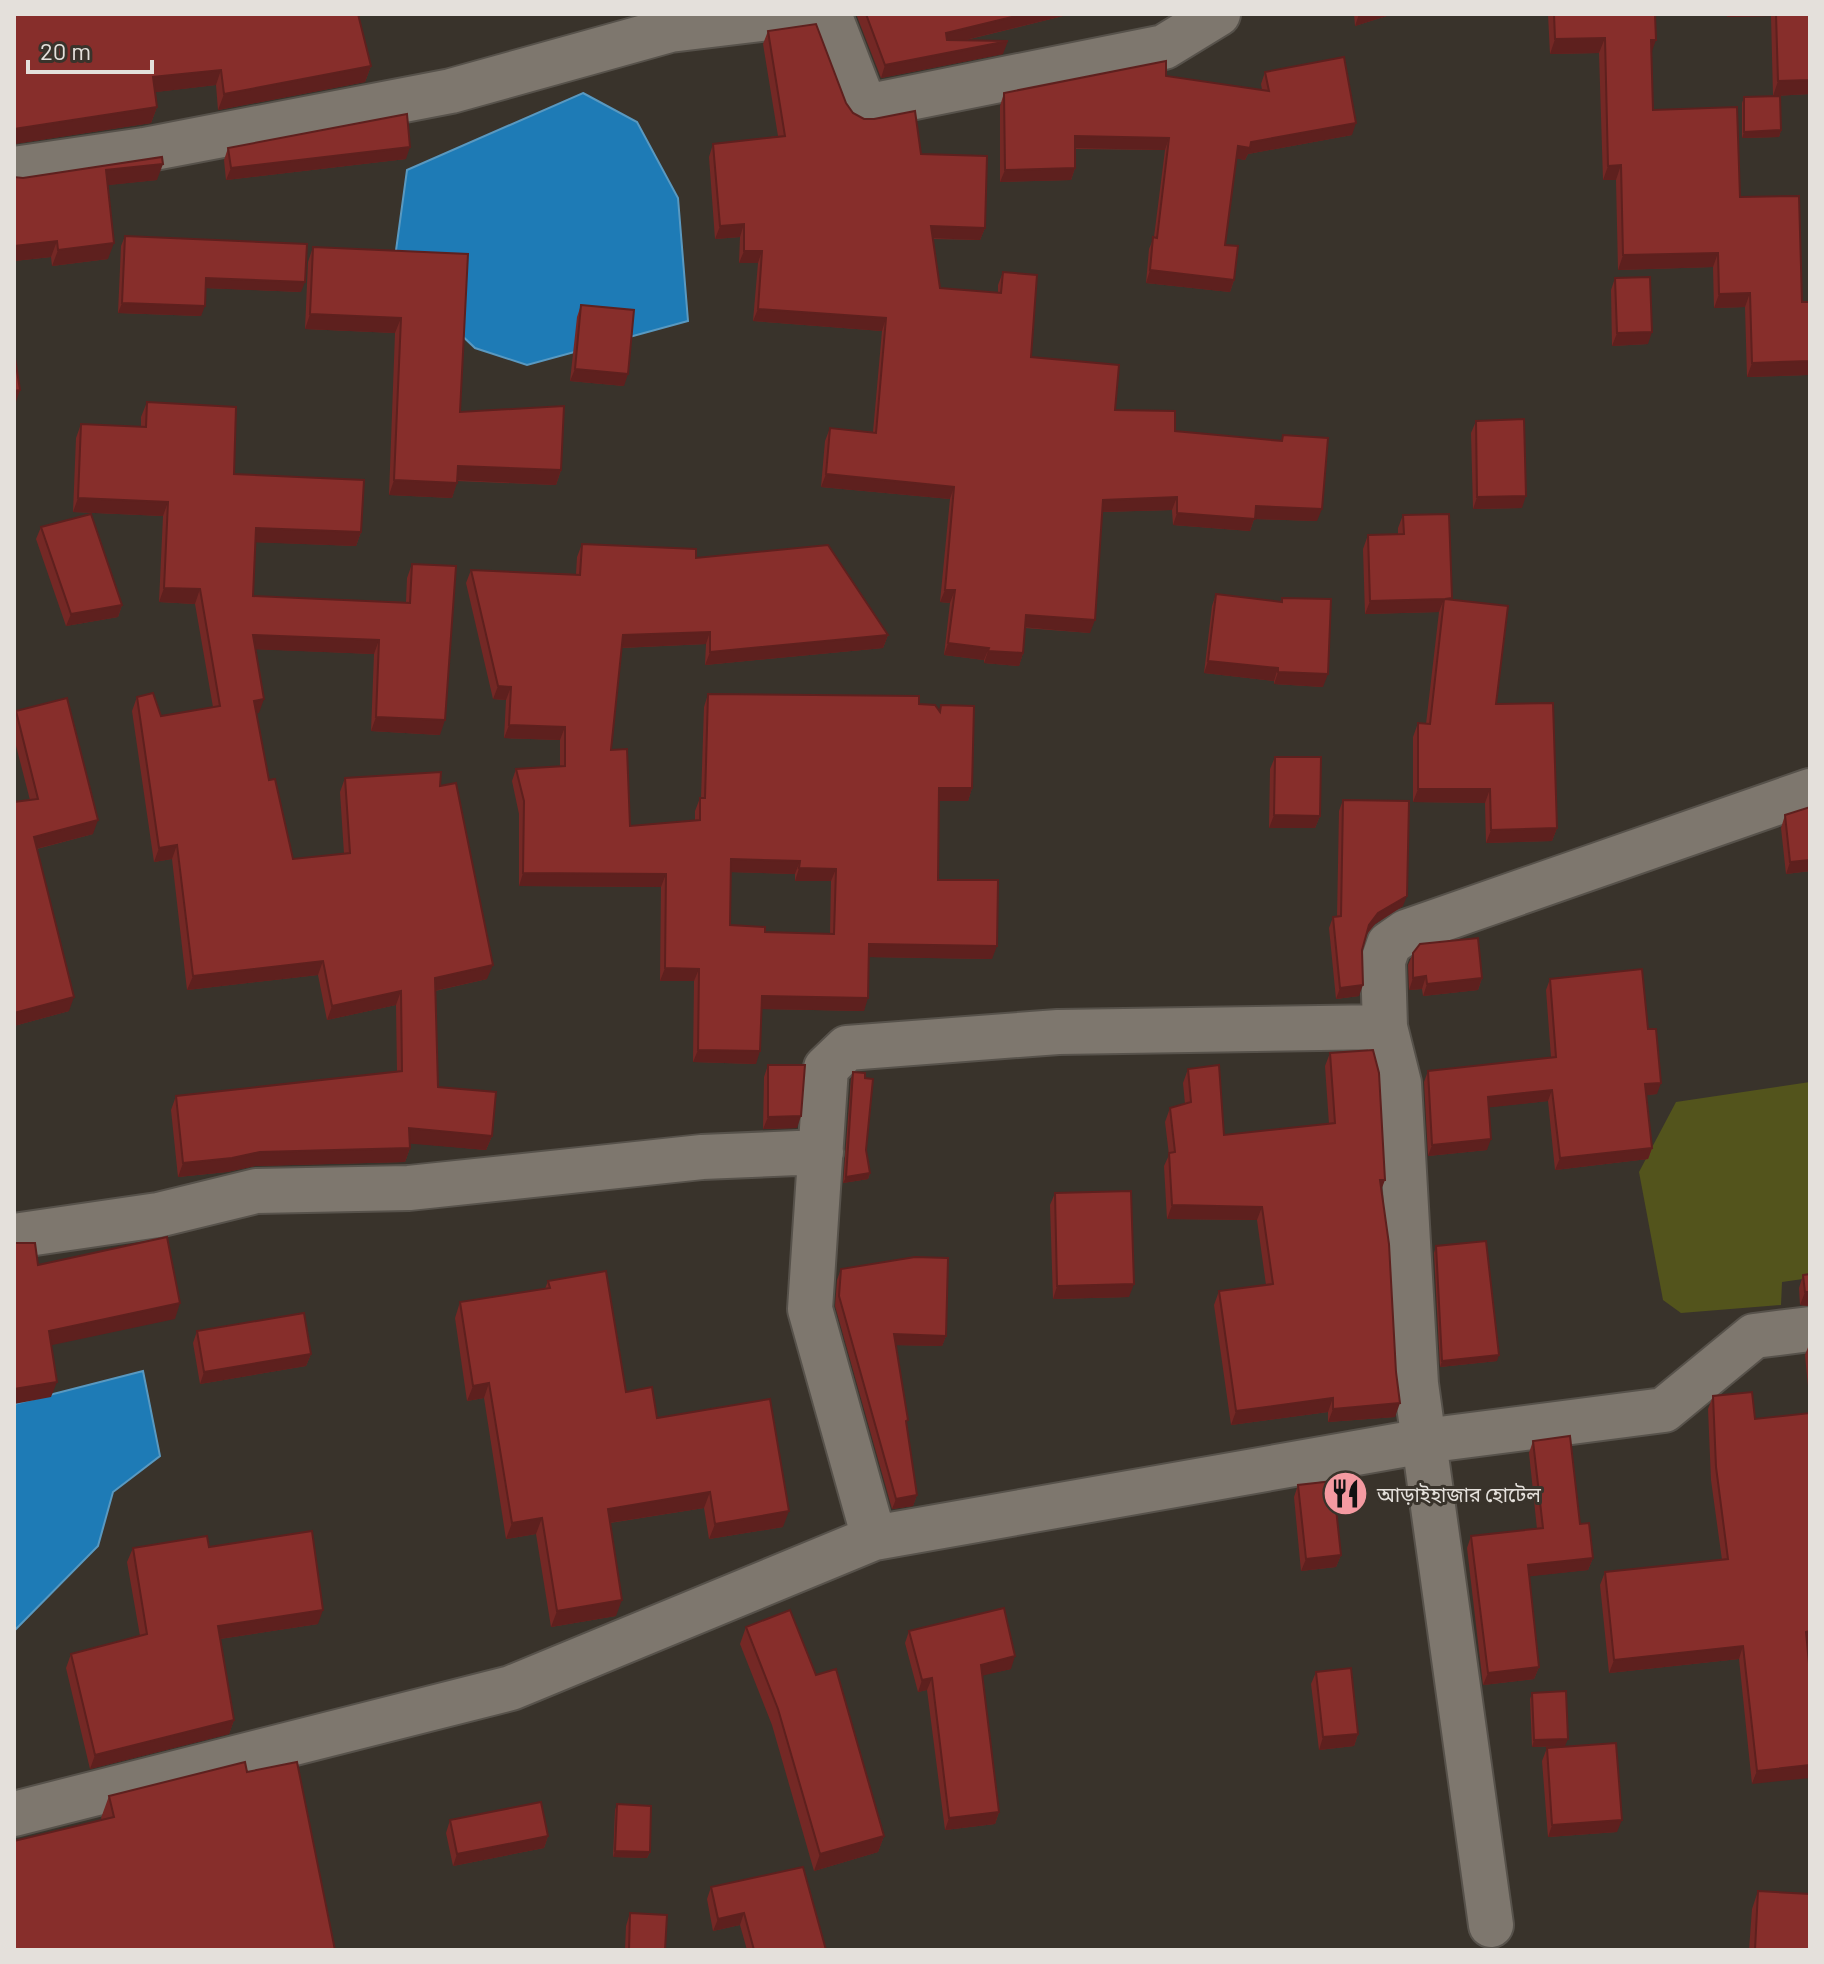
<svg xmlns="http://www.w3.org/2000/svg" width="1824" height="1964" font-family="Barlow,'Noto Sans Bengali',sans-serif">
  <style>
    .green { fill: #53541c }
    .water { fill: #1e7bb6; stroke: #5999c1; stroke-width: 2 }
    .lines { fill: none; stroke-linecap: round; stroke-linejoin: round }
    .street-casing { stroke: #57524b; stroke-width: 48 }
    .street { stroke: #7e776e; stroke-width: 44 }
    .wall { fill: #742825; fill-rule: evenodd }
    .shaded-wall { fill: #5e201e }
    .building { fill: #872e2b; stroke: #5e201e; stroke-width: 2; fill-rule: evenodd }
    .labels { text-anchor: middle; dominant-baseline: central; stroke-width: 6; stroke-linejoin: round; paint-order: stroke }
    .poi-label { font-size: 20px; fill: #e4e0db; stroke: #39332b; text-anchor: start }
  </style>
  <rect width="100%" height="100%" fill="#39332b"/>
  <path class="green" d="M 1810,1082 L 1810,1278 L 1782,1282 L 1781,1305 L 1681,1313 L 1663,1300 L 1639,1172 L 1676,1102 Z"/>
  <path class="water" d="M 583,93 L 637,122 L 678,198 L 688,321 L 527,365 L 475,348 L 435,310 L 394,265 L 407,170 Z
    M 143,1371 L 160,1456 L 113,1492 L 98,1546 L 14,1631 L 14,1404 Z"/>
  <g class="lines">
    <defs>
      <path id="street" d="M 829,14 L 865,107 L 1164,47 L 1218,14
        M 14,169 L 144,150 L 451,91 L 670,30 L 803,14
        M 1385,1027 L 1383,961 L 1389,944 L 1406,932 L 1810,791
        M 14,1236 L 158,1215 L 256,1191 L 409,1188 L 702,1157 L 821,1152
        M 874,1538 L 1424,1441 L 1664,1410 L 1754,1336 L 1810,1329
        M 14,1814 L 511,1688 L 874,1538 L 810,1309 L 826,1068 L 847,1048 L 1058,1032 L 1385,1027 L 1399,1083 L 1416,1384 L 1491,1925"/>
    </defs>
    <use href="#street" class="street-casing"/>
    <use href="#street" class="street"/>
  </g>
  <path class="wall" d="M 14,14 L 371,66 L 365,82 L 218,110 L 216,85 L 155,92 L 157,107 L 151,123 L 14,144 Z
    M 856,14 L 1064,14 L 1063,16 L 966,40 L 1003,54 L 881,78 Z
    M 1354,14 L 1393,14 L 1355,26 Z
    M 1548,14 L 1655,14 L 1651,53 L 1653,110 L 1740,197 L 1802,302 L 1810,302 L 1810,370 L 1808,375 L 1747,377 L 1745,307 L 1714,308 L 1713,267 L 1618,270 L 1616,180 L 1603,180 L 1599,53 L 1550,54 Z
    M 1727,14 L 1810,14 L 1810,94 L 1773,96 L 1771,16 L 1727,17 Z
    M 768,31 L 846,103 L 853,113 L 921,154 L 985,228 L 980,240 L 933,239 L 940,288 L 998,293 L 998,285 L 1003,272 L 1031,357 L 1115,410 L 1175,431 L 1281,441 L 1283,435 L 1317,521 L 1254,519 L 1250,531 L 1173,525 L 1172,510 L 1102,512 L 1090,633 L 1025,628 L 1023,653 L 1019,666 L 984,663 L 984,660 L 944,655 L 950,603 L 940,602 L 950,499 L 821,487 L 825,441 L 830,428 L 873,432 L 882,331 L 753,321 L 758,263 L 739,263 L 740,237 L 715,239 L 709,157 L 713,144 L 778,136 L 763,44 Z
    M 1265,72 L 1352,135 L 1248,154 L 1245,160 L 1236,158 L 1225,245 L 1234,280 L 1230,292 L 1146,283 L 1149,249 L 1154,237 L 1165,150 L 1075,149 L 1075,168 L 1071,180 L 1000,182 L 1000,106 L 1004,93 L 1166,76 L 1262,90 L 1261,84 Z
    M 1744,97 L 1781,130 L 1779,137 L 1742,138 L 1742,103 Z
    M 228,148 L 406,159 L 226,180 L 224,160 Z
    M 14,177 L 23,178 L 157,180 L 107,185 L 108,259 L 52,266 L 51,257 L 14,261 Z
    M 125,236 L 301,292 L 206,288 L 201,316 L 118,313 L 121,246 Z
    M 313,247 L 468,254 L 460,412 L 561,470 L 556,485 L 457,481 L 452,498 L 389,495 L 395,333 L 305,329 L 308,262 Z
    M 1615,278 L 1648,344 L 1612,346 L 1611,290 Z
    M 581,305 L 624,386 L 570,381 L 577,317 Z
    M 147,402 L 234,474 L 361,532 L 356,546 L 255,542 L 253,596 L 406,602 L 407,578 L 412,564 L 440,735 L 371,731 L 374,654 L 255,649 L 259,713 L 256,713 L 269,780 L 293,859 L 344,854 L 340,792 L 345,778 L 440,786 L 487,979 L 435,991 L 438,1087 L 492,1136 L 486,1150 L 410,1143 L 410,1148 L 405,1162 L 255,1166 L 227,1172 L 178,1177 L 171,1110 L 176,1096 L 397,1072 L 396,1005 L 327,1020 L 318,975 L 187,990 L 172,859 L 154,862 L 132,711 L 137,697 L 161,716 L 213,707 L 195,604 L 159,602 L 163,516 L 73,512 L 76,438 L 81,424 L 141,427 L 141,417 Z
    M 1476,421 L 1522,508 L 1473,509 L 1471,433 Z
    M 1403,515 L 1451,599 L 1496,704 L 1557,828 L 1552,841 L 1486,843 L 1485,803 L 1413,802 L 1413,737 L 1418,723 L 1426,724 L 1439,612 L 1365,614 L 1363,549 L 1368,535 L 1398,534 L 1398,528 Z
    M 41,527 L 122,605 L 118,617 L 66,626 L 36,539 Z
    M 582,544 L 696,558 L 888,635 L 883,648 L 705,665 L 706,644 L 622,648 L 611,750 L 630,826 L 695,821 L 695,811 L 700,798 L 701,798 L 704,707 L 708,694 L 919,704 L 939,711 L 941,705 L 972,788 L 968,801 L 939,801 L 938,880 L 992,959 L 869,957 L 864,1011 L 762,1009 L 756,1064 L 693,1062 L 694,981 L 660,981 L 661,887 L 519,886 L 519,814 L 512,781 L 516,769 L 560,766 L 560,740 L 504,738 L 506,700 L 493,699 L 466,583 L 471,570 L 576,574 L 577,557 ZM 731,872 L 795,874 L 795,881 L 831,881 L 830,934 L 765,932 L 730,925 Z
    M 1216,594 L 1280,602 L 1282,598 L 1323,687 L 1274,684 L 1274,681 L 1204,673 L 1212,606 Z
    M 16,711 L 93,834 L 37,849 L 69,1011 L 14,1026 L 30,800 L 14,738 L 14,716 Z
    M 1275,757 L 1320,816 L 1315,828 L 1269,828 L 1270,769 Z
    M 1343,800 L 1403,906 L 1375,924 L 1367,934 L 1362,950 L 1359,996 L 1336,999 L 1329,928 L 1333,917 L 1337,917 L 1339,811 Z
    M 1785,815 L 1810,871 L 1786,874 L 1781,828 Z
    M 1413,953 L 1482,978 L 1478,990 L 1423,996 L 1422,989 L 1409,990 L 1408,965 Z
    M 1550,979 L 1648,1029 L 1657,1094 L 1646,1095 L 1652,1148 L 1648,1159 L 1555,1170 L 1548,1101 L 1489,1107 L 1487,1150 L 1428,1156 L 1424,1082 L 1428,1071 L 1551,1057 L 1546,990 Z
    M 1330,1053 L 1381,1191 L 1395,1417 L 1328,1422 L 1328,1412 L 1231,1425 L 1214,1305 L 1219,1291 L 1266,1285 L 1257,1220 L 1167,1219 L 1164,1166 L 1169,1155 L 1165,1122 L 1170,1108 L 1185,1104 L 1183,1083 L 1188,1069 L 1224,1135 L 1329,1124 L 1325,1066 Z
    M 768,1065 L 797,1128 L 763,1129 L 764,1077 Z
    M 853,1072 L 870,1173 L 868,1179 L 843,1183 L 851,1079 Z
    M 1055,1193 L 1129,1297 L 1053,1299 L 1050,1205 Z
    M 1436,1246 L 1497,1361 L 1440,1367 L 1434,1253 Z
    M 841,1269 L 946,1336 L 942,1346 L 895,1345 L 917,1495 L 913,1506 L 892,1509 L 835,1306 L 837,1280 Z
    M 1803,1275 L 1810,1306 L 1800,1305 L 1799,1288 Z
    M 548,1281 L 626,1392 L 783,1527 L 709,1539 L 704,1508 L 610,1523 L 616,1616 L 551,1627 L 536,1534 L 506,1539 L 484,1398 L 467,1401 L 455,1318 L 460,1302 L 545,1289 Z
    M 197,1331 L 311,1354 L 306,1366 L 200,1384 L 193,1343 Z
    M 1810,1342 L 1810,1407 L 1805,1355 Z
    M 1713,1396 L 1755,1419 L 1810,1413 L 1810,1644 L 1808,1644 L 1752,1784 L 1739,1659 L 1609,1673 L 1600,1585 L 1605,1572 L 1722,1560 L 1711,1480 L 1708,1409 Z
    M 1533,1441 L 1580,1524 L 1593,1558 L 1588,1570 L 1529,1576 L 1539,1667 L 1534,1679 L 1483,1685 L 1467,1548 L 1471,1536 L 1537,1529 L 1529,1453 Z
    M 1298,1485 L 1341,1555 L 1336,1567 L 1301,1571 L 1294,1497 Z
    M 209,1547 L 318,1624 L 220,1639 L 234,1720 L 229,1734 L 90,1769 L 66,1668 L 71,1654 L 140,1636 L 127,1562 L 133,1548 Z
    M 746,1627 L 816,1675 L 884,1836 L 878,1852 L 814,1871 L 772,1725 L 740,1644 Z
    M 909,1631 L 1011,1669 L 982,1675 L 999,1812 L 995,1824 L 945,1830 L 927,1690 L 918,1692 L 905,1643 Z
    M 1316,1672 L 1358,1734 L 1354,1746 L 1319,1750 L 1311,1684 Z
    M 1532,1693 L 1565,1746 L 1532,1747 L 1530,1699 Z
    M 1547,1748 L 1617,1832 L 1548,1837 L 1542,1761 Z
    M 247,1772 L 335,1950 L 102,1820 L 101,1818 L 109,1796 Z
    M 617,1804 L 650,1852 L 647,1858 L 613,1857 L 615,1810 Z
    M 450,1820 L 548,1836 L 544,1848 L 453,1866 L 446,1833 Z
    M 711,1887 L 826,1950 L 747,1950 L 740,1925 L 713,1931 L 707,1899 Z
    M 1758,1891 L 1810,1950 L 1749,1950 L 1752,1909 Z
    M 630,1913 L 665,1950 L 625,1950 L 626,1926 Z"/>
  <path class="shaded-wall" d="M 1024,14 L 1064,14 L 1063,16 L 941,46 L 946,33 Z
    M 1359,14 L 1393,14 L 1355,26 Z
    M 1728,14 L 1771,14 L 1771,16 L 1727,17 Z
    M 1605,38 L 1599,53 L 1550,54 L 1555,39 Z
    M 1651,40 L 1656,40 L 1651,54 Z
    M 1008,41 L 1003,54 L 881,78 L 885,65 Z
    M 371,66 L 365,82 L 218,110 L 224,94 Z
    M 221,70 L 216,85 L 148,93 L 153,77 Z
    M 1810,80 L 1810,94 L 1773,96 L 1778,81 Z
    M 157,107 L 151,123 L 14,144 L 14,129 L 16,128 Z
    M 1356,123 L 1352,135 L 1248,154 L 1245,160 L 1233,158 L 1238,146 L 1251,142 Z
    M 1781,130 L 1779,137 L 1742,138 L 1744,132 Z
    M 1075,136 L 1169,138 L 1165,150 L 1070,148 Z
    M 410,147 L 406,159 L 226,180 L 231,168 Z
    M 163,164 L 157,180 L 100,186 L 106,170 Z
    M 1621,165 L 1616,180 L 1603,180 L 1608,166 Z
    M 1075,168 L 1071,180 L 1000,182 L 1005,170 Z
    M 744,224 L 740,237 L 715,239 L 720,226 Z
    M 931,226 L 985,228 L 980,240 L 927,238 Z
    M 57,241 L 51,257 L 14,261 L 14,246 Z
    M 114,243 L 108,259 L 52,266 L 58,250 Z
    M 744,251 L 762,251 L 758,263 L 739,263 Z
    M 1718,253 L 1713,267 L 1618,270 L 1623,255 Z
    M 1150,270 L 1234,280 L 1230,292 L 1146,283 Z
    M 206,278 L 305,282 L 301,292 L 203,288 Z
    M 1750,293 L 1745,307 L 1714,308 L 1719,294 Z
    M 122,303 L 205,306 L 201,316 L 118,313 Z
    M 758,309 L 886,318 L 882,331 L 753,321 Z
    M 310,314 L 401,318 L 395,333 L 305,329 Z
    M 1652,332 L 1648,344 L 1612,346 L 1617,333 Z
    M 1810,361 L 1810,370 L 1808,375 L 1747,377 L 1752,363 Z
    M 575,369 L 628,374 L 624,386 L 570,381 Z
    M 20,390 L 16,402 L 14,403 L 14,391 Z
    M 458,466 L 561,470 L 556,485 L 452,480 Z
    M 826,474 L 954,487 L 950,499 L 821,487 Z
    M 394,480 L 457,483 L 452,498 L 389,495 Z
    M 1526,496 L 1522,508 L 1473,509 L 1477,497 Z
    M 1177,497 L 1172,510 L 1099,512 L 1103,500 Z
    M 78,498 L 168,502 L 163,516 L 73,512 Z
    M 1256,506 L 1322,509 L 1317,521 L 1254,519 L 1250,531 L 1173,525 L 1177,513 Z
    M 256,528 L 361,532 L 356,546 L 250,542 Z
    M 164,588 L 200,589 L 195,604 L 159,602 Z
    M 945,590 L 955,590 L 950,603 L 940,602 Z
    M 1444,599 L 1439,612 L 1365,614 L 1370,601 Z
    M 122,605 L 118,617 L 66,626 L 71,614 Z
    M 1026,615 L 1095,620 L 1090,633 L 1021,627 Z
    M 710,632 L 706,644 L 618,648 L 623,635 Z
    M 253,635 L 379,640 L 374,654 L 248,649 Z
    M 888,635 L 883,648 L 705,665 L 710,652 Z
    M 948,643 L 989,648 L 984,660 L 944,655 Z
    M 988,651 L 1023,653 L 1019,666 L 984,663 Z
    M 1208,661 L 1278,668 L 1274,681 L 1204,673 Z
    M 1278,672 L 1328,674 L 1323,687 L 1274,684 Z
    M 498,686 L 511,687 L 506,700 L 493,699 Z
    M 264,699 L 259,713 L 249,715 L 254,701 Z
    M 376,717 L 445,720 L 440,735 L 371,731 Z
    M 509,725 L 565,727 L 560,740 L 504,738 Z
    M 939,788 L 972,788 L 968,801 L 935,801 Z
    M 1418,789 L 1490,789 L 1485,803 L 1413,802 Z
    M 1274,815 L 1320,816 L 1315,828 L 1269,828 Z
    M 98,820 L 93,834 L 28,851 L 34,837 Z
    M 1557,828 L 1552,841 L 1486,843 L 1491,830 Z
    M 177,845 L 172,859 L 154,862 L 159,848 Z
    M 731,859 L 800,861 L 795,874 L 726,872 Z
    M 1810,860 L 1810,871 L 1786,874 L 1790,862 Z
    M 799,868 L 836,869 L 831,881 L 795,881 Z
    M 523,873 L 666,874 L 661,887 L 519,886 Z
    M 1407,896 L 1403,906 L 1375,924 L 1365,936 L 1369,925 L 1378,913 Z
    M 869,944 L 997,946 L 992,959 L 864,957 Z
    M 323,961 L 318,975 L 187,990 L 193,976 Z
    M 493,965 L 487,979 L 429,992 L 435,978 Z
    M 665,968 L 699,969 L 694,981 L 660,981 Z
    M 1426,976 L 1422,989 L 1409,990 L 1413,978 Z
    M 1482,978 L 1478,990 L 1423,996 L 1427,984 Z
    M 1363,985 L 1359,996 L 1336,999 L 1340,988 Z
    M 401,991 L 396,1005 L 327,1020 L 332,1006 Z
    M 762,996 L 868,998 L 864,1011 L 758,1009 Z
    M 74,997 L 69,1011 L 14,1026 L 14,1013 Z
    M 698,1050 L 760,1051 L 756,1064 L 693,1062 Z
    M 1661,1083 L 1657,1094 L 1641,1096 L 1645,1084 Z
    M 1552,1090 L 1548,1101 L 1484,1108 L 1488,1097 Z
    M 801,1116 L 797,1128 L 763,1129 L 768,1117 Z
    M 409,1128 L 492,1136 L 486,1150 L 403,1143 Z
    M 1491,1139 L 1487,1150 L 1428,1156 L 1432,1145 Z
    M 410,1148 L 405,1162 L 255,1166 L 227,1172 L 178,1177 L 183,1163 L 260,1152 Z
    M 1652,1148 L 1648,1159 L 1555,1170 L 1560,1158 Z
    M 870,1173 L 868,1179 L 843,1183 L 846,1177 Z
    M 1380,1180 L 1385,1180 L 1380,1193 Z
    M 1172,1205 L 1262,1207 L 1257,1220 L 1167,1219 Z
    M 1134,1284 L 1129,1297 L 1053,1299 L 1057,1286 Z
    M 1805,1292 L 1810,1292 L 1810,1306 L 1800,1305 Z
    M 180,1303 L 175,1319 L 43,1347 L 49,1331 Z
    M 894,1334 L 946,1336 L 942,1346 L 890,1345 Z
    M 311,1354 L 306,1366 L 200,1384 L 204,1372 Z
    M 1499,1355 L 1497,1361 L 1440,1367 L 1442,1361 Z
    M 57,1382 L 51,1397 L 14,1404 L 14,1389 Z
    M 489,1383 L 484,1398 L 467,1401 L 473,1386 Z
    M 1333,1398 L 1328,1412 L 1231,1425 L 1236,1411 Z
    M 1400,1403 L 1395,1417 L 1328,1422 L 1333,1409 Z
    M 710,1492 L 704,1508 L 602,1524 L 608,1509 Z
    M 917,1495 L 913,1506 L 892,1509 L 896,1499 Z
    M 789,1511 L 783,1527 L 709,1539 L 715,1524 Z
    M 542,1518 L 536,1534 L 506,1539 L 512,1523 Z
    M 1341,1555 L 1336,1567 L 1301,1571 L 1306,1559 Z
    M 1593,1558 L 1588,1570 L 1524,1577 L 1528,1565 Z
    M 622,1600 L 616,1616 L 551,1627 L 557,1611 Z
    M 323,1610 L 318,1624 L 213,1640 L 218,1626 Z
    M 1810,1631 L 1810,1644 L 1802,1645 L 1806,1632 Z
    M 1743,1646 L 1739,1659 L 1609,1673 L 1614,1660 Z
    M 1015,1656 L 1011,1669 L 977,1677 L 981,1665 Z
    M 1539,1667 L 1534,1679 L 1483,1685 L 1488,1673 Z
    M 932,1678 L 927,1690 L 918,1692 L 922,1680 Z
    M 234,1720 L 229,1734 L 90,1769 L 95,1755 Z
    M 1358,1734 L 1354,1746 L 1319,1750 L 1323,1737 Z
    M 1568,1739 L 1565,1746 L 1532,1747 L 1534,1740 Z
    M 1810,1765 L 1810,1778 L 1752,1784 L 1757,1771 Z
    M 999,1812 L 995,1824 L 945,1830 L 949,1818 Z
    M 1622,1820 L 1617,1832 L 1548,1837 L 1552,1825 Z
    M 548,1836 L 544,1848 L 453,1866 L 457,1854 Z
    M 884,1836 L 878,1852 L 814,1871 L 820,1854 Z
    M 615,1851 L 650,1852 L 647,1858 L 613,1857 Z
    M 744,1913 L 740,1925 L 713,1931 L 718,1919 Z"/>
  <path class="building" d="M 14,14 L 358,14 L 371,66 L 224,94 L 221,70 L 153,77 L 157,107 L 14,129 Z
    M 866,14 L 1024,14 L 946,33 L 947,40 L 1008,41 L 885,65 Z
    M 1554,14 L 1655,14 L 1656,40 L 1651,40 L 1653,110 L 1737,107 L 1740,197 L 1799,196 L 1802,302 L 1810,302 L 1810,361 L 1752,363 L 1750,293 L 1719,294 L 1718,253 L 1623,255 L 1621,165 L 1608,166 L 1605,38 L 1555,39 Z
    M 1776,14 L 1810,14 L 1810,80 L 1778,81 Z
    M 816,24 L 846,103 L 853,113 L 864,119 L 874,119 L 915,111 L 921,154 L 987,156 L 985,228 L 931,226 L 940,288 L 1001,293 L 1003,272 L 1037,275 L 1031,357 L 1119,365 L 1115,410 L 1175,411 L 1175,431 L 1282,441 L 1283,435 L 1328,438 L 1322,509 L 1256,506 L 1255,519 L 1177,513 L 1177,497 L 1103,500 L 1095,620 L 1026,615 L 1023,653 L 988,651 L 989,648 L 948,643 L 955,590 L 945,590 L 954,487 L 826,474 L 830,428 L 876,433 L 886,318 L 758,309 L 762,251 L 744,251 L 744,224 L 720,226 L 713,144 L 785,136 L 768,31 Z
    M 1344,57 L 1356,123 L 1251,142 L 1250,148 L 1238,146 L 1225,245 L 1238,246 L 1234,280 L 1150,270 L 1153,237 L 1157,238 L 1169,138 L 1075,136 L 1075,168 L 1005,170 L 1004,93 L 1166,61 L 1166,76 L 1269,91 L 1265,72 Z
    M 1780,96 L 1781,130 L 1744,132 L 1744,97 Z
    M 407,114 L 410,147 L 231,168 L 228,148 Z
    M 162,157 L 163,164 L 106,170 L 114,243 L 58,250 L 57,241 L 14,246 L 14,177 L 23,178 Z
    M 125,236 L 307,244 L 305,282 L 206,278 L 205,306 L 122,303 Z
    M 313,247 L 468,254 L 460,412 L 564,406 L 561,470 L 458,466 L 457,483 L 394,480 L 401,318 L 310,314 Z
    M 1650,277 L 1652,332 L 1617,333 L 1615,278 Z
    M 581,305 L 634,310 L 628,374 L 575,369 Z
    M 14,352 L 20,390 L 14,391 Z
    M 147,402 L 236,407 L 234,474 L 364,480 L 361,532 L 256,528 L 253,596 L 410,603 L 412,564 L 456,566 L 445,720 L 376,717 L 379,640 L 253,635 L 264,699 L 254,701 L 269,780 L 275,779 L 293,859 L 350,853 L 345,778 L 441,772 L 440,786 L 456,783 L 493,965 L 435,978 L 438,1087 L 496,1092 L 492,1136 L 409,1128 L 410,1148 L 260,1152 L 232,1158 L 183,1163 L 176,1096 L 402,1071 L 401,991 L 332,1006 L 323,961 L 193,976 L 177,845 L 159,848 L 137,697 L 153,693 L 161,716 L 220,706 L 200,589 L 164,588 L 168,502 L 78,498 L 81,424 L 146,427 Z
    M 1524,419 L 1526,496 L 1477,497 L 1476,421 Z
    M 91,514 L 122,605 L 71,614 L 41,527 Z
    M 1449,514 L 1452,598 L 1445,599 L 1508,606 L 1496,704 L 1553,703 L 1557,828 L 1491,830 L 1490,789 L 1418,789 L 1418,723 L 1430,724 L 1444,599 L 1370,601 L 1368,535 L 1404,534 L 1403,515 Z
    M 582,544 L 696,549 L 696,558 L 828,545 L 888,635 L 710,652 L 710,632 L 623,635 L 611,750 L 627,749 L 630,826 L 700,820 L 700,798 L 705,798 L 708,694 L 919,696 L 919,704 L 935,705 L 940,712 L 941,705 L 974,706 L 972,788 L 939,788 L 938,880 L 998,880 L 997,946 L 869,944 L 868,998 L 762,996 L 760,1051 L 698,1050 L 699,969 L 665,968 L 666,874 L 523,873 L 524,801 L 516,769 L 565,766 L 565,727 L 509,725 L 511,687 L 498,686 L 471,570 L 580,575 ZM 731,859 L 800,861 L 799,868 L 836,869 L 834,934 L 765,932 L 765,927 L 730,925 Z
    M 1216,594 L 1282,602 L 1282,598 L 1331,599 L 1328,674 L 1278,672 L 1278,668 L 1208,661 Z
    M 67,698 L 98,820 L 34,837 L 74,997 L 14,1013 L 14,802 L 38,799 L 16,711 Z
    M 1275,757 L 1321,757 L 1320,816 L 1274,815 Z
    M 1343,800 L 1409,801 L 1407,896 L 1378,913 L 1369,925 L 1362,950 L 1363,985 L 1340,988 L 1333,917 L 1341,916 Z
    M 1810,807 L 1810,860 L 1790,862 L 1785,815 Z
    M 1478,938 L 1482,978 L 1427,984 L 1426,976 L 1413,978 L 1413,953 L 1420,944 Z
    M 1642,969 L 1648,1029 L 1656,1029 L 1661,1083 L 1645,1084 L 1652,1148 L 1560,1158 L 1552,1090 L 1488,1097 L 1491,1139 L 1432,1145 L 1428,1071 L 1556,1057 L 1550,979 Z
    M 1373,1050 L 1379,1073 L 1385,1180 L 1380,1180 L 1389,1244 L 1396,1372 L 1400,1403 L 1333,1409 L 1333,1398 L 1236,1411 L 1219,1291 L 1273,1284 L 1262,1207 L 1172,1205 L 1169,1153 L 1175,1152 L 1170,1108 L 1191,1102 L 1188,1069 L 1219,1065 L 1224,1135 L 1335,1123 L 1330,1053 Z
    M 768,1065 L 805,1065 L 801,1116 L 768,1117 Z
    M 853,1072 L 865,1073 L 865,1078 L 873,1079 L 866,1150 L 870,1173 L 846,1177 Z
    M 1131,1191 L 1134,1284 L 1057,1286 L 1055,1193 Z
    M 167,1237 L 180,1303 L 49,1331 L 57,1382 L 14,1389 L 14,1243 L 35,1243 L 38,1265 Z
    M 1486,1241 L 1499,1355 L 1442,1361 L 1436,1246 Z
    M 915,1257 L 948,1258 L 946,1336 L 894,1334 L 908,1420 L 906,1421 L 917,1495 L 896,1499 L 839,1296 L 841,1269 Z
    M 606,1271 L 626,1392 L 652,1387 L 657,1418 L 770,1399 L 789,1511 L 715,1524 L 710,1492 L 608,1509 L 622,1600 L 557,1611 L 542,1518 L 512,1523 L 489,1383 L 473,1386 L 460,1302 L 550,1288 L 548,1281 Z
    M 1810,1274 L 1810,1292 L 1805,1292 L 1803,1275 Z
    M 304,1313 L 311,1354 L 204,1372 L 197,1331 Z
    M 1752,1392 L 1755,1419 L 1810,1413 L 1810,1631 L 1806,1632 L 1810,1674 L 1810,1765 L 1757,1771 L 1743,1646 L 1614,1660 L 1605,1572 L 1728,1559 L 1716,1467 L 1713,1396 Z
    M 1570,1436 L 1580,1524 L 1589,1523 L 1593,1558 L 1528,1565 L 1539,1667 L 1488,1673 L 1471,1536 L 1543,1528 L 1533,1441 Z
    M 1333,1481 L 1341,1555 L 1306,1559 L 1298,1485 Z
    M 312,1531 L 323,1610 L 218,1626 L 234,1720 L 95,1755 L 71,1654 L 147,1634 L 133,1548 L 207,1536 L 209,1547 Z
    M 1004,1608 L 1015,1656 L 981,1665 L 999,1812 L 949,1818 L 932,1678 L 922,1680 L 909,1631 Z
    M 790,1610 L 816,1675 L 836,1669 L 884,1836 L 820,1854 L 778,1709 L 746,1627 Z
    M 1351,1668 L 1358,1734 L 1323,1737 L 1316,1672 Z
    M 1566,1691 L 1568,1739 L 1534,1740 L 1532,1693 Z
    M 1616,1743 L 1622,1820 L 1552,1825 L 1547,1748 Z
    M 245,1762 L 247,1772 L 297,1762 L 335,1950 L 14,1950 L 14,1841 L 114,1817 L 109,1796 Z
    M 541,1802 L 548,1836 L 457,1854 L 450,1820 Z
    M 617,1804 L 651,1806 L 650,1852 L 615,1851 Z
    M 803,1867 L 826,1950 L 754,1950 L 744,1913 L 718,1919 L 711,1887 Z
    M 1758,1891 L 1810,1894 L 1810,1950 L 1755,1950 Z
    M 630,1913 L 667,1915 L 665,1950 L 629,1950 Z"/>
  <defs>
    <symbol id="restaurant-disc" viewBox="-11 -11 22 22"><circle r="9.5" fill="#f49aa1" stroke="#39332b"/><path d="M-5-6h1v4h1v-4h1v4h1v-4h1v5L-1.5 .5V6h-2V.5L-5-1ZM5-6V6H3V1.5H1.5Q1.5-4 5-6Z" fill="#111"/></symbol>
  </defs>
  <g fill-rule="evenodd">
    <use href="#restaurant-disc" x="1320" y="1468" width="51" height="51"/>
  </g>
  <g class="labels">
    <g class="poi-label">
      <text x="1377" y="1494">আড়াইহাজার হোটেল</text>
    </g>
  </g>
  <rect width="1824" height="1964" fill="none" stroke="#e4e0db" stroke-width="32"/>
  <path d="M28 60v12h124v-12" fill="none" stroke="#e4e0db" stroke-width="4"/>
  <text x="40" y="60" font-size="24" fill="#e4e0db" stroke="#39332b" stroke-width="6" paint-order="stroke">20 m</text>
</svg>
